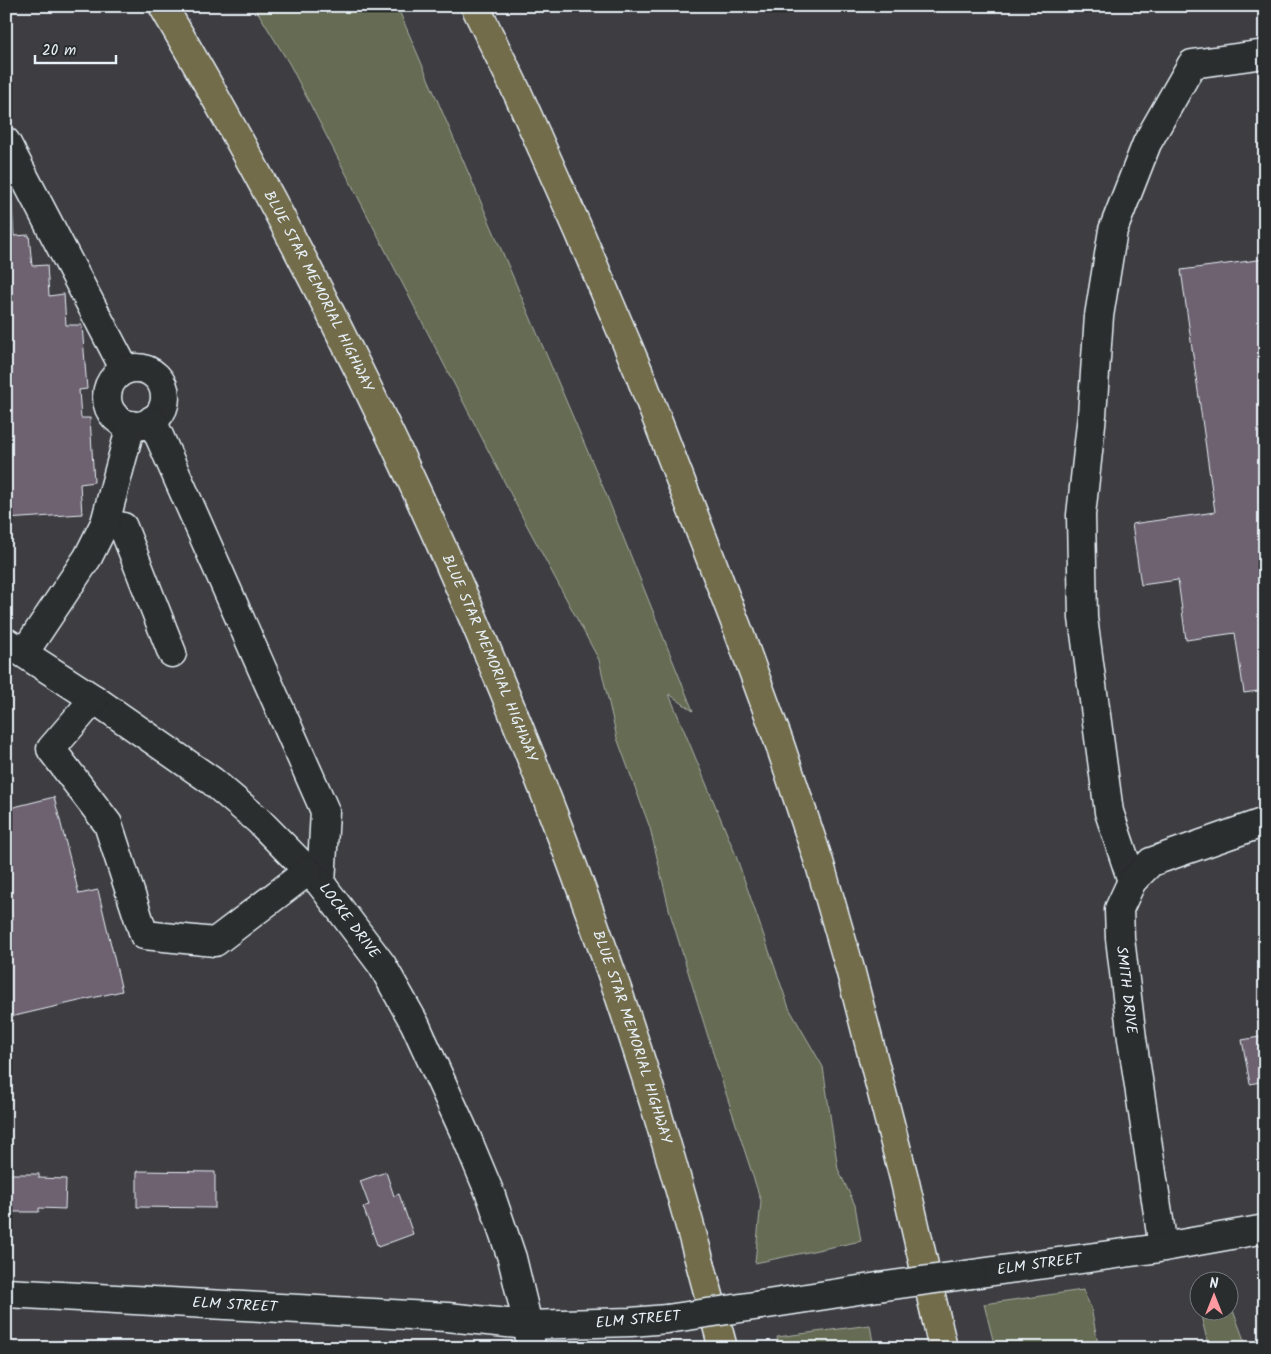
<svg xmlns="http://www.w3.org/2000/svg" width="1271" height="1354" font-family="Kalam,sans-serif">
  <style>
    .green { fill: #666c52; stroke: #a7aea5 }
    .building { fill: #6e6270; stroke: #e8f1f8 }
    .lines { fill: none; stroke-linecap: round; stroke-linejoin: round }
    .minor-casing { stroke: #e8f1f8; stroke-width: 31 }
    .highway-casing { stroke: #e8f1f8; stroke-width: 31 }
    .minor { stroke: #2a2d2e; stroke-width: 28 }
    .highway { stroke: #726c4b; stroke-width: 28 }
    .minor-bridge-casing { stroke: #e8f1f8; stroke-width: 31; stroke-linecap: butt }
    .minor-bridge { stroke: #2a2d2e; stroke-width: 28 }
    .labels { text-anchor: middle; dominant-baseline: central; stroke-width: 4.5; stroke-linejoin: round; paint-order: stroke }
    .street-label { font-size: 15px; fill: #e8f1f8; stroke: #2a2d2e }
  </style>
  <rect width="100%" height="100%" fill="#3e3d42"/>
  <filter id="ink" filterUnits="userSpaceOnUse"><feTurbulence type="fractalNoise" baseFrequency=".02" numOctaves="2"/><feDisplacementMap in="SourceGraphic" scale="10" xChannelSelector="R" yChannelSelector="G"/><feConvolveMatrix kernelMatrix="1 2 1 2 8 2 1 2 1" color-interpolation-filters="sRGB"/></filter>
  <g filter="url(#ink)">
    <path class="green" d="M 254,6 L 397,6 L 606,494 L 693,711 L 669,694 L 735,853 L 789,1008 L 823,1067 L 838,1169 L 855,1205 L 861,1241 L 755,1263 L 761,1201 L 718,1069 L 670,913 L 650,828 L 617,738 L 599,660 L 524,520 L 290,65 Z
      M 1083,1290 L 1091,1308 L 1099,1348 L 995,1348 L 984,1304 Z
      M 1229,1300 L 1247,1348 L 1209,1348 L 1200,1312 L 1228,1312 Z
      M 870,1325 L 874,1348 L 780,1348 L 777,1337 Z"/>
    <path class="building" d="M 12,204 L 14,236 L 29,235 L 32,266 L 47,265 L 49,296 L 64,294 L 66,325 L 82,325 L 87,389 L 79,390 L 81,418 L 90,418 L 94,482 L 80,484 L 82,514 L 6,519 L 6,205 Z
      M 1265,259 L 1265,690 L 1244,693 L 1235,633 L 1186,640 L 1178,580 L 1141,585 L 1132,524 L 1215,512 L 1181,270 Z
      M 54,797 L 79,894 L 98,890 L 122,991 L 6,1018 L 6,809 Z
      M 1265,1036 L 1265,1081 L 1250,1084 L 1242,1040 Z
      M 137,1171 L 215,1172 L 215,1208 L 137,1207 Z
      M 386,1172 L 394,1196 L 399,1194 L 413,1234 L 378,1247 L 363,1207 L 369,1205 L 360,1181 Z
      M 6,1174 L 39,1174 L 39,1178 L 66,1179 L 65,1209 L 39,1208 L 39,1212 L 6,1212 Z"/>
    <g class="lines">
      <defs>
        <g id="minor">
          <path d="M 6,142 L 125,370"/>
          <circle cx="136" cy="397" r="29"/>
          <path d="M 152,420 L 325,811 L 321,884"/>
          <path d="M 105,523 L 123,527 L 172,653"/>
          <path id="s1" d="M 6,642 L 94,699 L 212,781 L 258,820 L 321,884 L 382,965 L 415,1024 L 466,1136 L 491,1196 L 512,1258 L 528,1325 L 531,1348"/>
          <path d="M 24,653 L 88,557 L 105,523 L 131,425"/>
          <path d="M 94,699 L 51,749 L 108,824 L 144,935 L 215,942 L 308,871"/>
          <path d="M 1132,881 L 1109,812 L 1083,618 L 1081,515 L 1092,415 L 1099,316 L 1113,230 L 1147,143 L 1192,64 L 1265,54"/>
          <path d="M 1163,1247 L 1132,1039 L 1120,938 L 1119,909 L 1132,881 L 1151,862 L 1265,822"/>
          <path id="s2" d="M 972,1274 L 1153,1249 L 1265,1229"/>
          <path id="s3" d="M 6,1293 L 447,1317 L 528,1325 L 631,1322 L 667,1319"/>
          <path d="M 761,1305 L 878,1287"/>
        </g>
        <g id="highway">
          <path id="s4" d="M 163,6 C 342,312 493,634 610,969 C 654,1093 689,1220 723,1348"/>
          <path d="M 475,6 L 518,94 L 579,231 L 638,370 L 737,627 L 780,745 L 820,865 L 850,969 L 904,1178 L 943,1348"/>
        </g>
      </defs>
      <use href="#minor" class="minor-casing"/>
      <use href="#highway" class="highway-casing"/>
      <use href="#minor" class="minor"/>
      <use href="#highway" class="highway"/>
      <defs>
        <path id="minor-bridge" d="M 878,1287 L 972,1274
          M 667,1319 L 761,1305"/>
      </defs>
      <use href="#minor-bridge" class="minor-bridge-casing"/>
      <use href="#minor-bridge" class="minor-bridge"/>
    </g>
  </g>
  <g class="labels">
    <g class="street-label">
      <text stroke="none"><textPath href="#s4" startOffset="325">BLUE STAR MEMORIAL HIGHWAY</textPath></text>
      <text stroke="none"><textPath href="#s4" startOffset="730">BLUE STAR MEMORIAL HIGHWAY</textPath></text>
      <text stroke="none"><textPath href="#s1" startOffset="445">LOCKE DRIVE</textPath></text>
      <text transform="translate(1126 990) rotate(83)">SMITH DRIVE</text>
      <text stroke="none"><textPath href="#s4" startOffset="1135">BLUE STAR MEMORIAL HIGHWAY</textPath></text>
      <text stroke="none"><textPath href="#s2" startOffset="68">ELM STREET</textPath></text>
      <text stroke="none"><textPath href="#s3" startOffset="229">ELM STREET</textPath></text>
      <text transform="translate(638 1320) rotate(-5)">ELM STREET</text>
    </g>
  </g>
  <rect width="1271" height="1354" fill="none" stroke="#2a2d2e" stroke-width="25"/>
  <rect x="12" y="12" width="1246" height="1329" fill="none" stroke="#e8f1f8" stroke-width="2" filter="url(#ink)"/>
  <g transform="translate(1214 1296)"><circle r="24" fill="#2a2d2e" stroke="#767b7f"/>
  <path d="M0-4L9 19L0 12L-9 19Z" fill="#ff9aa2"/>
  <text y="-8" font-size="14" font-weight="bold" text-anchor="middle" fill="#e8f1f8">N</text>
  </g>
  <path d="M35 55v8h81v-8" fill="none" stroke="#e8f1f8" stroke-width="2.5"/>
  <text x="42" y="55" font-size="15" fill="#e8f1f8" stroke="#2a2d2e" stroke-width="4" paint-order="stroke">20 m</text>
</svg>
